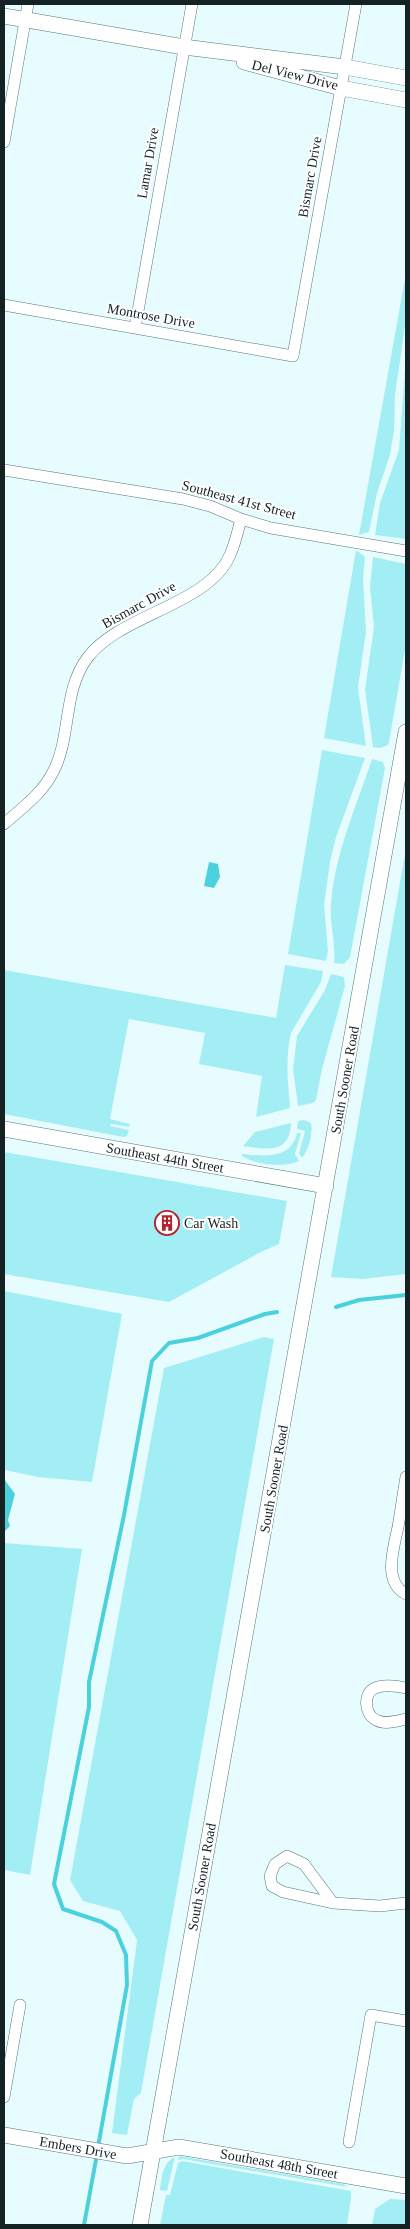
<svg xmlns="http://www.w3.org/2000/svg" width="410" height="2229" font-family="Georgia,serif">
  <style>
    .green { fill: #a3eef5 }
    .water { fill: #4bd1dd }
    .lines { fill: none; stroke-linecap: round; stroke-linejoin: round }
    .stream { stroke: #4bd1dd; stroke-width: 4 }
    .street-casing { stroke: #557679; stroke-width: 12 }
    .secondary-casing { stroke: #557679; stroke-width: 16 }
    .street { stroke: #fff; stroke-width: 11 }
    .secondary { stroke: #fff; stroke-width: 15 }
    .labels { text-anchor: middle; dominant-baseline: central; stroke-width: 4; stroke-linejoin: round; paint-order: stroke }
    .street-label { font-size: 14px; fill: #142223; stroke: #fff }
    .poi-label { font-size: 14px; fill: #142223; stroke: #fff; text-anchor: start }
  </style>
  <rect width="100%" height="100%" fill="#e7fcfe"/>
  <path class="green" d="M 406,273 L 406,319 L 395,395 L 394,431 L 390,455 L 377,493 L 369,532 L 359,535 Z
    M 406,356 L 406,539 L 375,535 L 380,503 L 399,450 Z
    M 356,550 L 365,557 L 363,578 L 366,632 L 358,687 L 366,746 L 324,738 Z
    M 373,557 L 406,564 L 406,644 L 389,742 L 388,745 L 380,748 L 373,747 L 365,690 L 374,627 L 370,587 Z
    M 322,750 L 365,758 L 336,837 L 330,862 L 324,905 L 328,951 L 326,961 L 288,954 Z
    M 372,759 L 383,762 L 385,768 L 350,957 L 344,964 L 334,963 C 336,942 329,922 331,902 C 336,851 356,807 372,759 Z
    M 406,848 L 406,1274 L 363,1279 L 331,1277 Z
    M 285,965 L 323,971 L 321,982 L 291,1033 C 285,1058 288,1082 290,1108 L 256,1117 L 262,1076 L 199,1064 L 205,1033 L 129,1019 L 110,1119 L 130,1124 L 129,1127 L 111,1124 L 110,1126 L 129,1130 L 127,1136 L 123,1137 L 4,1114 L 4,970 L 276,1018 Z
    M 331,974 L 344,977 L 345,986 L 322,1069 L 316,1100 L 313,1103 L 298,1106 L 293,1069 L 297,1036 L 325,990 Z
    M 304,1120 L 311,1123 C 313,1134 309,1149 302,1158 L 299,1153 L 305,1131 L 297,1129 L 298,1121 Z
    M 291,1123 C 290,1155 266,1149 243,1146 L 255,1132 Z
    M 297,1133 L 301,1133 L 295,1154 L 299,1161 C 283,1168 257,1165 242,1156 L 242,1154 C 263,1156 291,1160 297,1133 Z
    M 4,1152 L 287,1201 L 279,1244 L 261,1252 L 169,1302 L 4,1274 Z
    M 4,1291 L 122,1314 L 92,1482 L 38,1477 L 4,1470 Z
    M 264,1337 L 274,1339 L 141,2093 L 134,2099 L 127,2135 L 112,2133 L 137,1940 L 120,1911 L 83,1901 L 70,1880 L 164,1368 Z
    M 4,1543 L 82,1549 L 30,1875 L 4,1870 Z
    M 179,2156 L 343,2184 L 348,2187 L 183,2159 L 178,2160 Z
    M 175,2157 L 167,2191 L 160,2190 C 162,2177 162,2163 175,2157 Z
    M 182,2161 L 351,2191 L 351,2198 L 347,2225 L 160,2225 L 166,2195 L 170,2195 L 178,2163 Z
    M 390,2199 L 406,2200 L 406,2225 L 372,2225 L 375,2209 Z"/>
  <path class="water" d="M 209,862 L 218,864 L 220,877 L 214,888 L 204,886 Z
    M 4,1479 L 15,1494 L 8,1520 L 10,1526 L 4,1532 Z"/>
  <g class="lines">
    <path class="stream" d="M 336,1307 L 359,1300 L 406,1295
      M 98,2147 L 127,1985 L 126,1955 L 116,1931 L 102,1922 L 63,1909 L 54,1884 L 89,1707 L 89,1682 L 124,1515 L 152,1361 L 169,1343 L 198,1338 L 265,1314 L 277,1312
      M 84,2225 L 97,2154"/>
    <defs>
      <path id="street" d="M 4,142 L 28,4
        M 4,305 L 293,356 L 356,4
        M 135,328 L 192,4
        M 4,470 L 183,499 L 210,506 L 241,519 L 271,528 L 406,551
        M 4,824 C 22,808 42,794 53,772 C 72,736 62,691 88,657 C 121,614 209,605 230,555 C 235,544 238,531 241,519
        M 406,1477 C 403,1494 401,1510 398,1527 C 394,1547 382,1582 406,1594
        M 406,1688 C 397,1686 384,1684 375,1688 C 363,1693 364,1714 376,1720 C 385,1725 397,1721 406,1719
        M 333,1903 L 304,1864 L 287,1856 L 275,1864 L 270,1876 L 272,1886 L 283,1892 L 333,1903 L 380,1906 L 406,1903
        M 4,2097 L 20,2005
        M 349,2142 L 371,2015 L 406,2021"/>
      <path id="secondary" d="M 4,16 L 184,47 L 345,67 L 406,78
        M 244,62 L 341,88 L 406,100
        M 4,1129 L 326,1186
        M 4,2135 L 127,2156 L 179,2147 L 406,2186
        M 140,2225 L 406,732"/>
    </defs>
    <use href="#street" class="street-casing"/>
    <use href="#secondary" class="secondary-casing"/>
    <use href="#street" class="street"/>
    <use href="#secondary" class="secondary"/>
  </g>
  <defs>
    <symbol id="building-ring" viewBox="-11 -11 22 22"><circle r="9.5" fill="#fff" stroke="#b4232d" stroke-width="1.5"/><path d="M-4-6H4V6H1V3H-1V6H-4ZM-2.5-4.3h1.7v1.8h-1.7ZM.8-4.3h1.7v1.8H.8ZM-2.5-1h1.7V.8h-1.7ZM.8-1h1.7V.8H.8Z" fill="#b4232d"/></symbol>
  </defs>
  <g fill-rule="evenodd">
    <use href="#building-ring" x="153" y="1209" width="28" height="28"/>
  </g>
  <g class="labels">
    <g class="street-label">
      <text transform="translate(295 75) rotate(14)">Del View Drive</text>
      <text transform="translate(148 163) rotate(-80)">Lamar Drive</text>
      <text transform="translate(310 177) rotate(-80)">Bismarc Drive</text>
      <text transform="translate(151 316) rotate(10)">Montrose Drive</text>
      <text transform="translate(239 500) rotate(15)">Southeast 41st Street</text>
      <text transform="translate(139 605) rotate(-29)">Bismarc Drive</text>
      <text transform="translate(345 1080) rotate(-80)">South Sooner Road</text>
      <text transform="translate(165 1158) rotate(10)">Southeast 44th Street</text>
      <text transform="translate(274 1479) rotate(-80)">South Sooner Road</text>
      <text transform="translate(202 1877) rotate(-80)">South Sooner Road</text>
      <text transform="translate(78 2148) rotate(10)">Embers Drive</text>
      <text transform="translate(279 2164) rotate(10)">Southeast 48th Street</text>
    </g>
    <g class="poi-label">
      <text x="184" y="1223">Car Wash</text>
    </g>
  </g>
  <rect width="410" height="2229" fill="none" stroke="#142223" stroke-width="10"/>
</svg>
